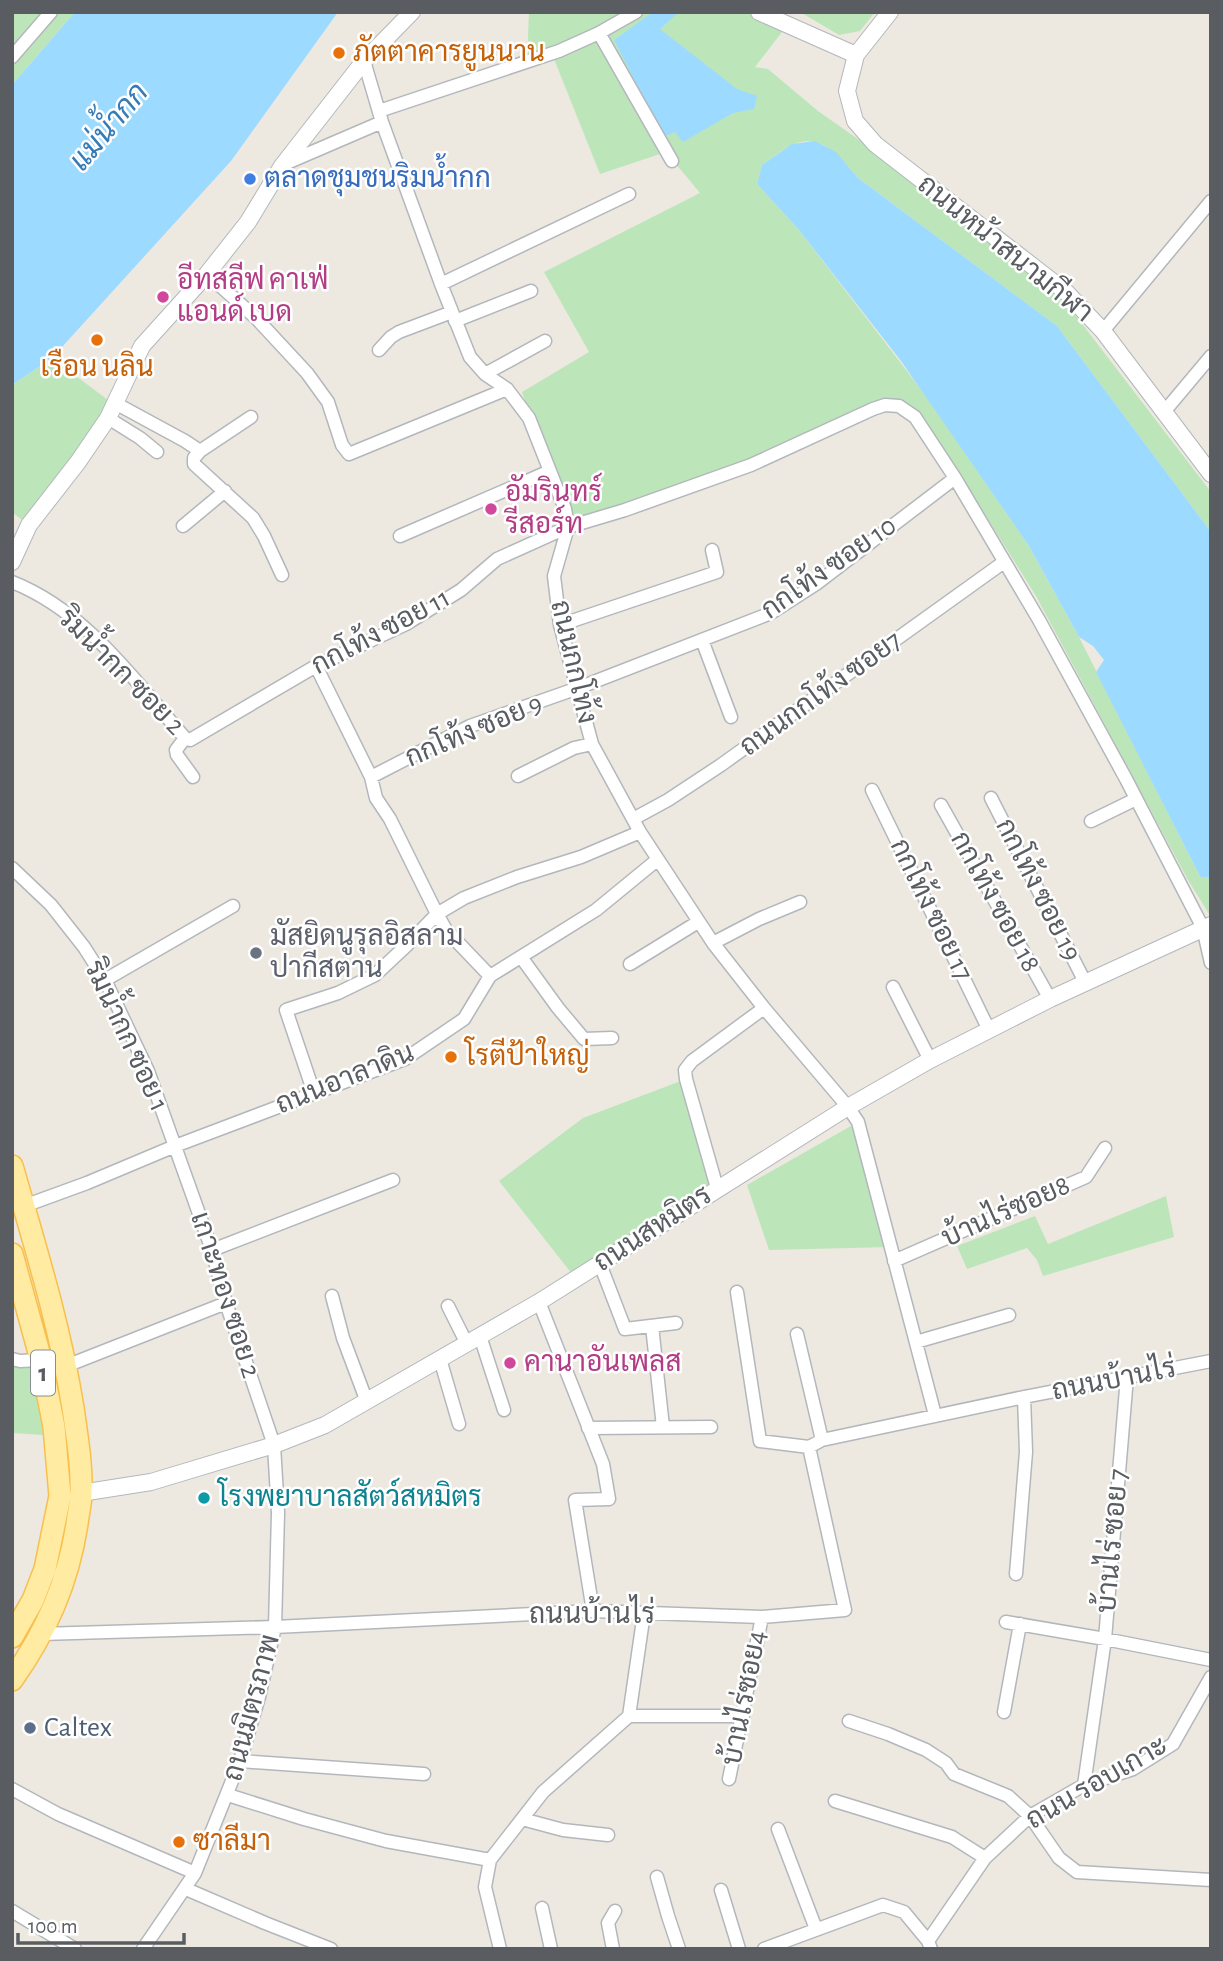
<svg xmlns="http://www.w3.org/2000/svg" width="1223" height="1961" font-family="'Alegreya Sans',Sarabun,sans-serif">
  <style>
    .green { fill: #bce6ba }
    .water { fill: #9ddaff }
    .lines { fill: none; stroke-linecap: round; stroke-linejoin: round }
    .minor-casing { stroke: #b3b7bc; stroke-width: 15 }
    .tertiary-casing { stroke: #b3b7bc; stroke-width: 18 }
    .primary-casing { stroke: #f9bf4d; stroke-width: 24 }
    .minor { stroke: #fff; stroke-width: 12 }
    .tertiary { stroke: #fff; stroke-width: 16 }
    .primary { stroke: #ffeba2; stroke-width: 21 }
    .food-dot { fill: #e8710a; stroke: #fff; stroke-width: 2.5 }
    .shop-dot { fill: #3f7fe0; stroke: #fff; stroke-width: 2.5 }
    .hotel-dot { fill: #d1479c; stroke: #fff; stroke-width: 2.5 }
    .worship-dot { fill: #6b7280; stroke: #fff; stroke-width: 2.5 }
    .culture-dot { fill: #0f9aa8; stroke: #fff; stroke-width: 2.5 }
    .service-dot { fill: #5c6f8a; stroke: #fff; stroke-width: 2.5 }
    .labels { text-anchor: middle; dominant-baseline: central; stroke-width: 5; stroke-linejoin: round; paint-order: stroke }
    .shield { fill: #fff; stroke: #8b8e91; stroke-width: 2 }
    .shield-label { font-size: 26px; font-weight: bold; fill: #595d62 }
    .food-label { font-size: 28px; fill: #c56008; stroke: #fff; text-anchor: start }
    .shop-label { font-size: 28px; fill: #366cbe; stroke: #fff; text-anchor: start }
    .street-label { font-size: 28px; fill: #595d62; stroke: #fff }
    .hotel-label { font-size: 28px; fill: #b23c85; stroke: #fff; text-anchor: start }
    .worship-label { font-size: 28px; fill: #5b616d; stroke: #fff; text-anchor: start }
    .culture-label { font-size: 28px; fill: #0d838f; stroke: #fff; text-anchor: start }
    .service-label { font-size: 28px; fill: #4e5e75; stroke: #fff; text-anchor: start }
    .water-label { font-size: 30px; font-style: italic; fill: #367bb6; stroke: #fff }
  </style>
  <rect width="100%" height="100%" fill="#ede9e0"/>
  <path class="green" d="M 12,12 L 75,12 L 12,85 Z
    M 529,12 L 749,12 L 782,32 L 755,67 L 768,69 L 818,111 L 868,146 L 1063,299 L 1211,492 L 1211,532 L 1057,326 L 858,178 C 841,158 820,130 790,146 C 780,151 771,159 762,165 L 757,184 L 799,230 L 926,396 L 1029,546 L 1079,637 L 1201,878 L 1211,877 L 1211,917 L 1188,880 L 1036,596 L 961,476 L 918,413 L 880,407 L 751,465 L 568,527 L 522,392 L 589,352 L 544,272 L 700,193 L 666,152 L 600,174 L 552,54 L 527,62 Z
    M 800,12 L 875,12 L 860,31 L 839,35 Z
    M 52,358 L 108,400 L 81,448 L 22,520 L 12,512 L 12,385 Z
    M 686,1079 L 717,1188 L 576,1279 L 499,1181 L 583,1118 Z
    M 858,1122 L 891,1247 L 769,1250 L 747,1185 Z
    M 1166,1196 L 1174,1237 L 1043,1276 L 1037,1260 L 1027,1248 L 967,1269 L 957,1246 L 1035,1216 L 1048,1244 Z
    M 12,1364 L 31,1367 L 40,1403 L 43,1435 L 12,1433 Z"/>
  <path class="water" d="M 75,12 L 338,12 L 231,161 L 52,358 L 12,385 L 12,85 Z
    M 653,12 L 679,12 L 660,29 L 737,89 L 757,96 L 754,109 L 733,113 L 683,142 L 675,132 L 665,136 L 652,114 L 614,40 Z
    M 815,141 L 836,152 L 858,178 L 1057,326 L 1211,532 L 1211,877 L 1201,878 L 1096,672 L 1104,660 L 1093,646 L 1079,637 L 1029,546 L 901,361 L 799,230 L 757,184 L 762,165 L 792,144 Z"/>
  <g class="lines">
    <defs>
      <path id="minor" d="M 599,33 L 672,161
        M 12,57 L 51,12
        M 364,61 L 382,122 L 441,284 L 470,357 L 485,374 L 507,389 L 529,418 L 565,509 L 568,527 L 554,576 L 560,625 L 592,744 L 640,832 L 713,943 L 764,1008 L 848,1107 L 858,1122 L 935,1415
        M 379,111 L 559,51 L 599,33 L 636,12
        M 282,165 L 382,122
        M 207,274 L 256,318 L 307,373 L 328,402 L 342,445 L 349,454 L 507,389
        M 441,284 L 629,194
        M 455,321 L 531,291
        M 1103,331 L 1211,201
        M 379,350 L 391,337 L 399,332 L 452,312
        M 485,374 L 545,341
        M 115,403 L 185,441 L 200,451 L 194,458 L 194,464 L 253,518 L 264,536 L 282,575
        M 1164,412 L 1211,356
        M 108,418 L 140,438 L 157,452
        M 200,451 L 251,417
        M 183,526 L 225,491
        M 400,536 L 550,471
        M 12,582 C 86,611 135,681 185,738 L 190,740 L 316,666 L 406,624 L 461,590 L 497,559 L 568,527 L 625,510 L 751,465 L 873,409 L 885,405 L 899,406 L 915,417 L 955,478 L 1039,620 L 1126,779 L 1203,928 L 1211,963
        M 560,625 L 717,572 L 712,550
        M 702,640 L 731,717
        M 316,666 L 371,777 L 376,798 L 390,819 L 437,914 L 446,930 L 490,976
        M 185,738 L 176,750 L 177,755 L 193,777
        M 518,776 L 574,748 L 592,744
        M 371,777 L 470,726 L 578,688 L 771,613 L 816,584 L 955,478
        M 872,790 L 989,1030
        M 991,798 L 1085,982
        M 941,805 L 1050,999
        M 633,819 L 668,800 L 721,765 L 1004,562
        M 1091,821 L 1136,799
        M 12,868 L 51,905 L 84,947 L 105,980 L 148,1071 L 212,1250 L 226,1303 L 274,1445 L 278,1513 L 275,1627 L 259,1697 L 240,1761 L 195,1873 L 143,1949
        M 713,943 L 759,919 L 800,902
        M 521,957 L 558,1008 L 584,1039 L 612,1038
        M 630,964 L 698,922
        M 105,980 L 233,906
        M 893,987 L 930,1060
        M 314,1093 L 286,1010 L 338,993 L 375,975 L 406,946 L 437,914 L 464,898 L 517,877 L 581,857 L 640,832
        M 717,1188 L 686,1079 L 685,1070 L 692,1061 L 764,1008
        M 24,1206 L 87,1183 L 175,1146 L 405,1059 L 464,1019 L 490,976 L 596,910 L 657,860
        M 212,1250 L 393,1180
        M 894,1261 L 1086,1177 L 1105,1148
        M 600,1264 L 625,1329 L 676,1323
        M 737,1292 L 760,1441 L 809,1447
        M 332,1296 L 343,1338 L 367,1402
        M 539,1302 L 603,1464 L 609,1499 L 575,1500 L 593,1611
        M 448,1306 L 467,1344
        M 652,1326 L 663,1427
        M 797,1334 L 822,1440
        M 480,1336 L 504,1410
        M 916,1342 L 1009,1315
        M 12,1359 L 20,1361 L 41,1360
        M 440,1359 L 459,1424
        M 66,1366 L 226,1303
        M 1127,1377 L 1105,1639 L 1211,1660
        M 588,1428 L 711,1427
        M 1016,1574 L 1026,1452 L 1024,1397
        M 1006,1622 L 1105,1639 L 1084,1785
        M 41,1634 L 275,1627 L 593,1611 L 762,1617 L 845,1610 L 809,1447 L 822,1440 L 1024,1397 L 1211,1361
        M 1004,1712 L 1020,1624
        M 629,1716 L 743,1716
        M 849,1721 L 888,1734 L 926,1750 L 946,1763 L 954,1774 L 1008,1796 L 1030,1816 L 1059,1858 L 1077,1872 L 1211,1880
        M 240,1761 L 424,1774
        M 729,1779 L 762,1617
        M 12,1789 L 58,1814 L 195,1873
        M 228,1795 L 304,1819 L 386,1841 L 490,1860
        M 835,1801 L 952,1837 L 985,1858
        M 522,1819 L 563,1830 L 608,1835
        M 778,1829 L 816,1929
        M 657,1877 L 668,1916 L 679,1949
        M 186,1889 L 265,1923 L 331,1949
        M 721,1890 L 739,1949
        M 542,1908 L 551,1949
        M 12,1911 L 75,1949
        M 500,1949 L 485,1887 L 490,1860 L 543,1792 L 629,1716 L 644,1613
        M 613,1949 L 608,1923 L 615,1911
        M 764,1949 L 883,1905 L 904,1912 L 928,1941
        M 931,1949 L 928,1941 L 985,1858 L 1030,1816 L 1084,1785 L 1133,1769 L 1173,1744 L 1211,1677"/>
      <path id="tertiary" d="M 759,12 L 856,55 L 890,12
        M 856,55 L 847,91 L 855,121 L 875,144 L 1066,292 L 1103,331 L 1211,474
        M 12,562 L 29,525 L 78,462 L 108,418 L 142,346 L 207,274 L 248,222 L 282,166 L 364,61 L 412,12
        M 81,1493 L 151,1482 L 274,1445 L 325,1425 L 539,1302 L 848,1107 L 930,1060 L 1050,999 L 1211,925"/>
      <path id="primary" d="M 12,1166 C 35,1246 60,1326 73,1408 C 77,1436 82,1465 81,1493 C 81,1503 78,1514 77,1524 C 68,1583 46,1632 12,1680
        M 12,1254 L 41,1360 L 54,1427 L 60,1496 L 45,1569 L 33,1600 L 12,1637"/>
    </defs>
    <use href="#minor" class="minor-casing"/>
    <use href="#tertiary" class="tertiary-casing"/>
    <use href="#primary" class="primary-casing"/>
    <use href="#minor" class="minor"/>
    <use href="#tertiary" class="tertiary"/>
    <use href="#primary" class="primary"/>
  </g>
  <g class="food-dot">
    <circle cx="339" cy="53" r="7"/>
    <circle cx="97" cy="340" r="7"/>
    <circle cx="451" cy="1057" r="7"/>
    <circle cx="179" cy="1842" r="7"/>
  </g>
  <circle class="shop-dot" cx="250" cy="179" r="7"/>
  <g class="hotel-dot">
    <circle cx="163" cy="297" r="7"/>
    <circle cx="491" cy="509" r="7"/>
    <circle cx="510" cy="1363" r="7"/>
  </g>
  <circle class="worship-dot" cx="256" cy="953" r="7"/>
  <circle class="culture-dot" cx="204" cy="1498" r="7"/>
  <circle class="service-dot" cx="30" cy="1728" r="7"/>
  <g class="labels">
    <rect class="shield" x="31" y="1350.5" width="24" height="45" rx="5"/>
    <g class="shield-label">
      <text x="43" y="1373">1</text>
    </g>
    <g class="food-label">
      <text x="353" y="53">ภัตตาคารยูนนาน</text>
      <text x="97" y="368" text-anchor="middle">เรือน นลิน</text>
      <text x="465" y="1057">โรตีป้าใหญ่</text>
      <text x="193" y="1842">ซาลีมา</text>
    </g>
    <g class="shop-label">
      <text x="264" y="179">ตลาดชุมชนริมน้ำกก</text>
    </g>
    <g class="street-label">
      <text transform="translate(1005 249) rotate(39)">ถนนหน้าสนามกีฬา</text>
      <text transform="translate(829 568) rotate(-35)">กกโท้ง ซอย 10</text>
      <text transform="translate(381 632) rotate(-28)">กกโท้ง ซอย 11</text>
      <text transform="translate(573 662) rotate(77)">ถนนกกโท้ง</text>
      <text transform="translate(121 672) rotate(45)">ริมน้ำกก ซอย 2</text>
      <text transform="translate(821 694) rotate(-36)">ถนนกกโท้ง ซอย7</text>
      <text transform="translate(474 731) rotate(-23)">กกโท้ง ซอย 9</text>
      <text transform="translate(1038 890) rotate(63)">กกโท้ง ซอย 19</text>
      <text transform="translate(995 902) rotate(61)">กกโท้ง ซอย 18</text>
      <text transform="translate(931 910) rotate(64)">กกโท้ง ซอย 17</text>
      <text transform="translate(126 1036) rotate(65)">ริมน้ำกก ซอย 1</text>
      <text transform="translate(345 1079) rotate(-22)">ถนนอาลาดิน</text>
      <text transform="translate(1006 1212) rotate(-24)">บ้านไร่ซอย8</text>
      <text transform="translate(653 1229) rotate(-33)">ถนนสหมิตร</text>
      <text transform="translate(225 1295) rotate(72)">เกาะทอง ซอย 2</text>
      <text transform="translate(1114 1380) rotate(-11)">ถนนบ้านไร่</text>
      <text transform="translate(1113 1541) rotate(-85)">บ้านไร่ ซอย 7</text>
      <text x="592" y="1615">ถนนบ้านไร่</text>
      <text transform="translate(745 1698) rotate(-79)">บ้านไร่ซอย4</text>
      <text transform="translate(252 1708) rotate(-75)">ถนนมิตรภาพ</text>
      <text transform="translate(1097 1783) rotate(-30)">ถนน รอบเกาะ</text>
    </g>
    <g class="hotel-label">
      <text x="177" y="281">อีทสลีฟ คาเฟ่<tspan x="177" dy="32">แอนด์ เบด</tspan></text>
      <text x="505" y="493">อัมรินทร์<tspan x="505" dy="32">รีสอร์ท</tspan></text>
      <text x="524" y="1363">คานาอันเพลส</text>
    </g>
    <g class="worship-label">
      <text x="270" y="937">มัสยิดนูรุลอิสลาม<tspan x="270" dy="32">ปากีสตาน</tspan></text>
    </g>
    <g class="culture-label">
      <text x="218" y="1498">โรงพยาบาลสัตว์สหมิตร</text>
    </g>
    <g class="service-label">
      <text x="44" y="1728">Caltex</text>
    </g>
    <g class="water-label">
      <text transform="translate(109 127) rotate(-50)">แม่น้ำกก</text>
    </g>
  </g>
  <rect width="1223" height="1961" fill="none" stroke="#595d62" stroke-width="28"/>
  <path d="M18 1933v10h166v-10" fill="none" stroke="#595d62" stroke-width="3.5"/>
  <text x="28" y="1933" font-size="21" fill="#595d62" stroke="#ffffff" stroke-width="5" paint-order="stroke">100 m</text>
</svg>
